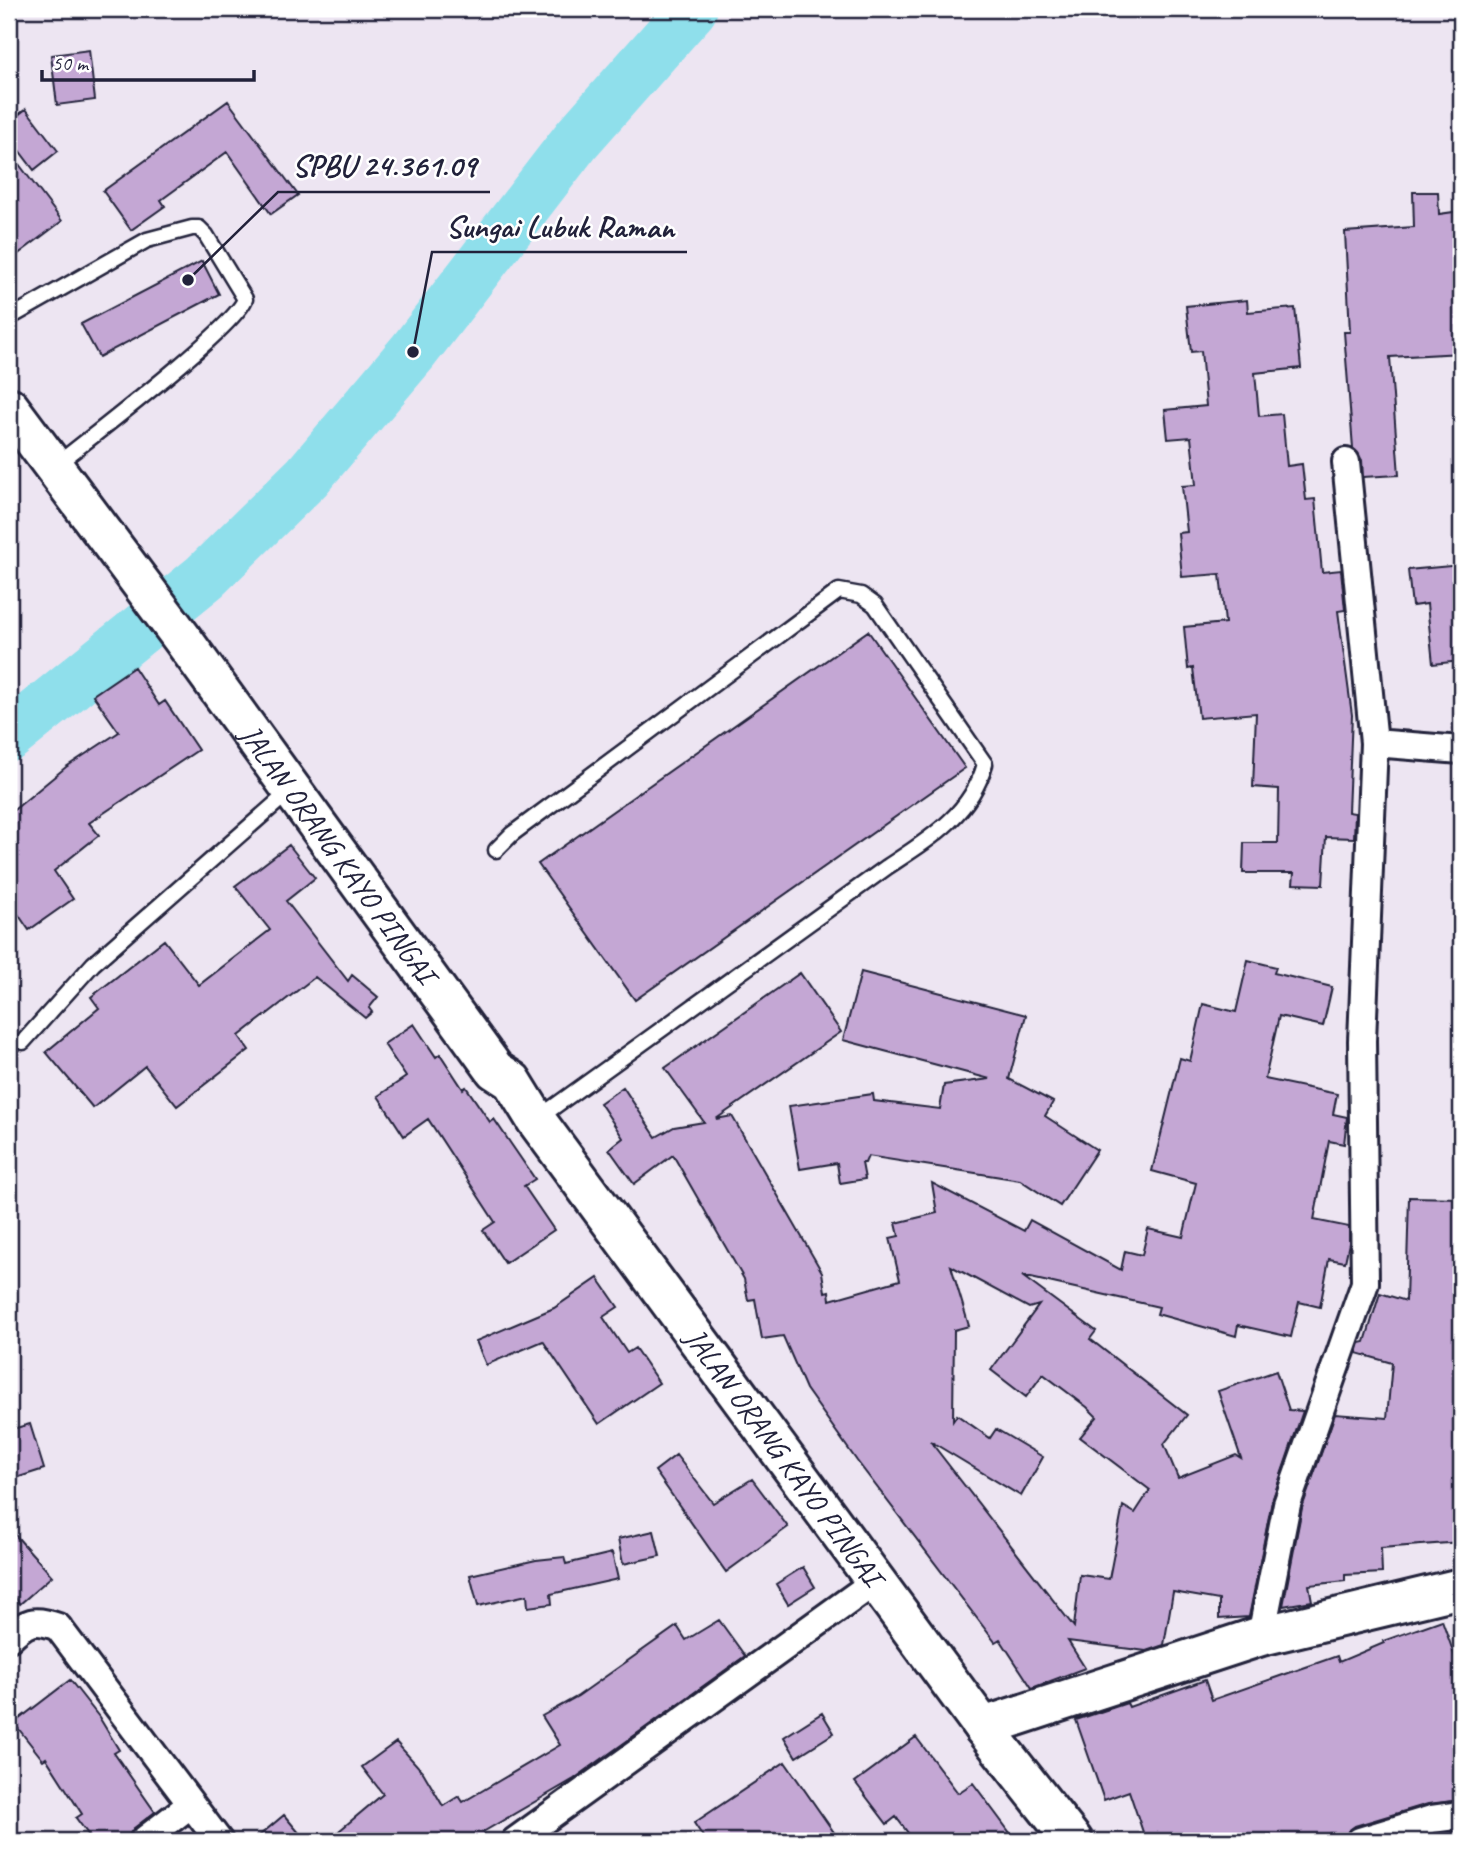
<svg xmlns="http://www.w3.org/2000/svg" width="1470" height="1850" font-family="Caveat,sans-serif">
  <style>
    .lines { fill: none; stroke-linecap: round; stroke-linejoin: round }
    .river { stroke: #8fdfeb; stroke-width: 51 }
    .building { fill: #c4a7d4; stroke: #22223b; stroke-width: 2; fill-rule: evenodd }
    .lane-casing { stroke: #22223b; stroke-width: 19 }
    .street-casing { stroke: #22223b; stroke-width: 32 }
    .secondary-casing { stroke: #22223b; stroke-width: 44 }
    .lane { stroke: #fff; stroke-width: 14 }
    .street { stroke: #fff; stroke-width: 26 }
    .secondary { stroke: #fff; stroke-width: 38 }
    .labels { text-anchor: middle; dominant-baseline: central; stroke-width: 5; stroke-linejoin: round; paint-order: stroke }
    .street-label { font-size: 30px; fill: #22223b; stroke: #fff }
    .leader { fill: none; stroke: #22223b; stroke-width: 2.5 }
    .callout-dot { fill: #22223b; stroke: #fff; stroke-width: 2.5 }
    .callout-label { font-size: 32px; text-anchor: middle; font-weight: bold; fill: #22223b; stroke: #fff; stroke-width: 5; stroke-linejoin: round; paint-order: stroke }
  </style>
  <rect width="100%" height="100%" fill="#ede5f2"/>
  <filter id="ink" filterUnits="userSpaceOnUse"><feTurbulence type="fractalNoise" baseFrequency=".0143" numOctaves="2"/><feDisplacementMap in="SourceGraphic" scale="14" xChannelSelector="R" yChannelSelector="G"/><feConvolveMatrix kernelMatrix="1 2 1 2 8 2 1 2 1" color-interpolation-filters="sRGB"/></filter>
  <g filter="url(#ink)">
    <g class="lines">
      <path class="river" d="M 9,736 L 205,577 L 307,477 L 413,352 L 577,139 L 692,9"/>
    </g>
    <path class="building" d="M 89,50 L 95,100 L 57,105 L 51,55 Z
      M 228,101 L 298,195 L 271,214 L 227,152 L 161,200 L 165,206 L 131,230 L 103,191 Z
      M 26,109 L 58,151 L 34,170 L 9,137 L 9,122 Z
      M 9,151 L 62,221 L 9,261 Z
      M 1413,192 L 1438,192 L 1439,214 L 1461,211 L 1461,353 L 1390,357 L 1399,475 L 1363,477 L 1362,460 L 1353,448 L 1344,332 L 1350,332 L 1345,232 L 1414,227 Z
      M 202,261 L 219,294 L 99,357 L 81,324 Z
      M 1247,300 L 1248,312 L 1295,308 L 1301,368 L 1255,373 L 1259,416 L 1282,414 L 1287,466 L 1302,464 L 1306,500 L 1315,499 L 1322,572 L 1341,570 L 1345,610 L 1338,611 L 1352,715 L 1348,812 L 1355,813 L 1354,838 L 1326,837 L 1323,885 L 1293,884 L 1294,873 L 1243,873 L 1244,843 L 1278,843 L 1279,789 L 1253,787 L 1256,713 L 1199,718 L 1193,668 L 1188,669 L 1184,627 L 1225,623 L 1220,574 L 1182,577 L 1178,533 L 1187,532 L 1182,486 L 1196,485 L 1191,437 L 1168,439 L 1165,410 L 1206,406 L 1201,351 L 1191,352 L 1186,306 Z
      M 1461,565 L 1461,661 L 1433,664 L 1427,604 L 1412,606 L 1408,570 Z
      M 868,631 L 965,768 L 635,1000 L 538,864 Z
      M 134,667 L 159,705 L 165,701 L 198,750 L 89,823 L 99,835 L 54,871 L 73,899 L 29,930 L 9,901 L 9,814 L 66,767 L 119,732 L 93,695 Z
      M 289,845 L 315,878 L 286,901 L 348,981 L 352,975 L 378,997 L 369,1008 L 372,1012 L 365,1018 L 315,977 L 239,1036 L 249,1050 L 177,1106 L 145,1066 L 93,1108 L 46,1052 L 99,1008 L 91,997 L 164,940 L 199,985 L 270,930 L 235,886 Z
      M 1248,960 L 1276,967 L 1274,973 L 1332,987 L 1323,1026 L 1279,1016 L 1265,1079 L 1337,1094 L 1333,1114 L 1347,1117 L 1344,1144 L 1329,1141 L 1314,1220 L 1349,1227 L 1349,1243 L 1345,1262 L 1329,1259 L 1320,1307 L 1299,1302 L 1291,1337 L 1238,1325 L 1236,1336 L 1157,1314 L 1159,1307 L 1022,1276 L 1096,1331 L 1090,1339 L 1187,1415 L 1164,1444 L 1178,1478 L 1236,1455 L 1241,1458 L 1218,1391 L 1276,1371 L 1289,1410 L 1303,1411 L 1272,1501 L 1249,1617 L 1219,1619 L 1219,1600 L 1173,1592 L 1164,1645 L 1146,1651 L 1068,1641 L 1085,1668 L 1032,1688 L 1000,1639 L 995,1642 L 857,1461 L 806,1389 L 783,1336 L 762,1339 L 755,1299 L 748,1300 L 744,1279 L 673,1155 L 634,1184 L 609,1149 L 623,1138 L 600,1103 L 623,1087 L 656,1137 L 674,1127 L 704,1122 L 665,1068 L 800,973 L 841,1032 L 716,1119 L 732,1116 L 822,1272 L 825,1292 L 829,1291 L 830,1300 L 900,1280 L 890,1238 L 899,1236 L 896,1223 L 937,1213 L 932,1183 L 1024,1231 L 1030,1220 L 1121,1270 L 1125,1251 L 1142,1255 L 1148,1229 L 1183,1237 L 1196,1183 L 1152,1171 L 1180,1058 L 1190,1061 L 1203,1004 L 1236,1012 ZM 951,1266 L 1029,1308 L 1039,1305 L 991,1370 L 1026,1397 L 1043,1374 L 1087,1407 L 1097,1417 L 1080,1437 L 1150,1490 L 1135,1513 L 1123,1506 L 1109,1579 L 1080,1575 L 1074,1627 L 930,1441 L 1021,1496 L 1043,1457 L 996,1429 L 990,1438 L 957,1415 L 953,1421 L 954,1330 L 969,1326 Z
      M 861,972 L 1026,1015 L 1009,1079 L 1053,1102 L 1045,1116 L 1097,1150 L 1060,1206 L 1020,1180 L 868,1156 L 865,1163 L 862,1163 L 865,1179 L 840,1183 L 837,1163 L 800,1169 L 789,1106 L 873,1094 L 874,1101 L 940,1109 L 944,1085 L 990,1079 L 843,1040 Z
      M 414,1024 L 436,1057 L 440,1054 L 463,1089 L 466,1087 L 490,1122 L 494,1119 L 511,1144 L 535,1179 L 524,1186 L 554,1230 L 505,1263 L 483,1230 L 495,1222 L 428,1119 L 404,1136 L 378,1096 L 406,1077 L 384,1044 Z
      M 1409,1197 L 1461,1198 L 1461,1542 L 1381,1548 L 1382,1573 L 1345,1575 L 1345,1581 L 1309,1585 L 1312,1601 L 1283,1606 L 1302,1508 L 1335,1414 L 1387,1418 L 1392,1363 L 1357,1353 L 1360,1343 L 1365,1342 L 1380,1293 L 1406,1301 Z
      M 598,1278 L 618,1307 L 603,1317 L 627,1353 L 635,1348 L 659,1383 L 599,1424 L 543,1341 L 486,1365 L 476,1341 L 554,1308 Z
      M 30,1424 L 44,1469 L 16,1478 L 9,1455 L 9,1430 Z
      M 676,1455 L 713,1503 L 752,1479 L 788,1527 L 726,1572 L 655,1471 Z
      M 9,1528 L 52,1576 L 20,1604 L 9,1591 Z
      M 654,1531 L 660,1556 L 623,1564 L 618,1539 Z
      M 612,1553 L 618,1579 L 551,1594 L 552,1604 L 528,1607 L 527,1595 L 478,1606 L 470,1575 L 536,1560 L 564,1557 L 566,1564 Z
      M 803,1567 L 815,1587 L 788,1604 L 776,1584 Z
      M 719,1620 L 745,1656 L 574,1779 L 483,1832 L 489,1841 L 327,1841 L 383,1794 L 362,1767 L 396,1742 L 423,1772 L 443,1806 L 459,1796 L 463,1802 L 560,1745 L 542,1716 L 578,1696 L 677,1626 L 686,1640 Z
      M 1442,1620 L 1461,1674 L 1461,1800 L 1428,1804 L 1355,1826 L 1348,1831 L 1345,1841 L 1333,1841 L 1331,1833 L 1310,1841 L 1146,1841 L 1129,1791 L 1104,1800 L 1076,1720 L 1127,1703 L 1129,1707 L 1205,1680 L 1212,1700 L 1337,1656 L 1339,1662 L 1384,1643 L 1383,1641 Z
      M 70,1680 L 99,1717 L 119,1750 L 114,1753 L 155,1812 L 133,1829 L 128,1841 L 93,1841 L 76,1818 L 82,1814 L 46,1758 L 43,1760 L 14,1723 Z
      M 822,1713 L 834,1733 L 796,1757 L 784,1737 Z
      M 916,1737 L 958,1793 L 973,1783 L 1016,1841 L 914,1841 L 896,1817 L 887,1824 L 855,1782 Z
      M 785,1762 L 840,1841 L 706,1841 L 694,1823 Z
      M 284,1815 L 306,1841 L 253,1841 Z
      M 1461,1831 L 1461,1841 L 1413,1841 L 1435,1834 Z"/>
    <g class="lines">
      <defs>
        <path id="lane" d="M 9,318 L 147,240 L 192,228 L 199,228 L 206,235 L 245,299 C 235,328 88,439 55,466
          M 496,850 L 512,834 L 839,591 L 861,595 L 875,605 L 985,764 C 971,815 928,840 887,867 L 537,1119
          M 23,1042 L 93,964 L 291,790"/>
        <path id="street" d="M 1374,743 L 1461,750
          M 1261,1636 L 1287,1504 L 1365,1283 L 1362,1041 L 1374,743 L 1346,462
          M 9,1638 C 27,1621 34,1618 58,1627 L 219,1841
          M 143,1841 L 191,1804
          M 515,1841 L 862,1591
          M 1360,1841 L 1432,1819 L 1461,1815"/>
        <g id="secondary">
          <path id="s1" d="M 9,407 L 181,637 L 495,1070 L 512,1081 L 536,1120 L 983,1727 L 1073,1841"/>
          <path d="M 983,1727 L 1261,1636 L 1461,1588"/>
        </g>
      </defs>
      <use href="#lane" class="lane-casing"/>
      <use href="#street" class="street-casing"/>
      <use href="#secondary" class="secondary-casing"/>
      <use href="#lane" class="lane"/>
      <use href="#street" class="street"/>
      <use href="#secondary" class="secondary"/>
    </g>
  </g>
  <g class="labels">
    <g class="street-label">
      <text stroke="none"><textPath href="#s1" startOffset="555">JALAN ORANG KAYO PINGAI</textPath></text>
      <text stroke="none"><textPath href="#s1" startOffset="1306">JALAN ORANG KAYO PINGAI</textPath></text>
    </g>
  </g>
  <path class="leader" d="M188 280L278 192H490M413 352L432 252H687"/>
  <g class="callout-dot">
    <circle cx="188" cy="280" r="7"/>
    <circle cx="413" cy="352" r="7"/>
  </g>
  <g class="callout-label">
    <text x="384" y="176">SPBU 24.361.09</text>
    <text x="560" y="237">Sungai Lubuk Raman</text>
  </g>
  <rect width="1470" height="1850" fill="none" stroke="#fff" stroke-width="35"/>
  <rect x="18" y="18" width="1435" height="1815" fill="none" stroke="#22223b" stroke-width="2.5" filter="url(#ink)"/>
  <path d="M42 70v10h212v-10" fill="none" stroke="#22223b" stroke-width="3.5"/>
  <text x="52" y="70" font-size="21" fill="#22223b" stroke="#ffffff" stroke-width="5" paint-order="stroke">50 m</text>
</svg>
